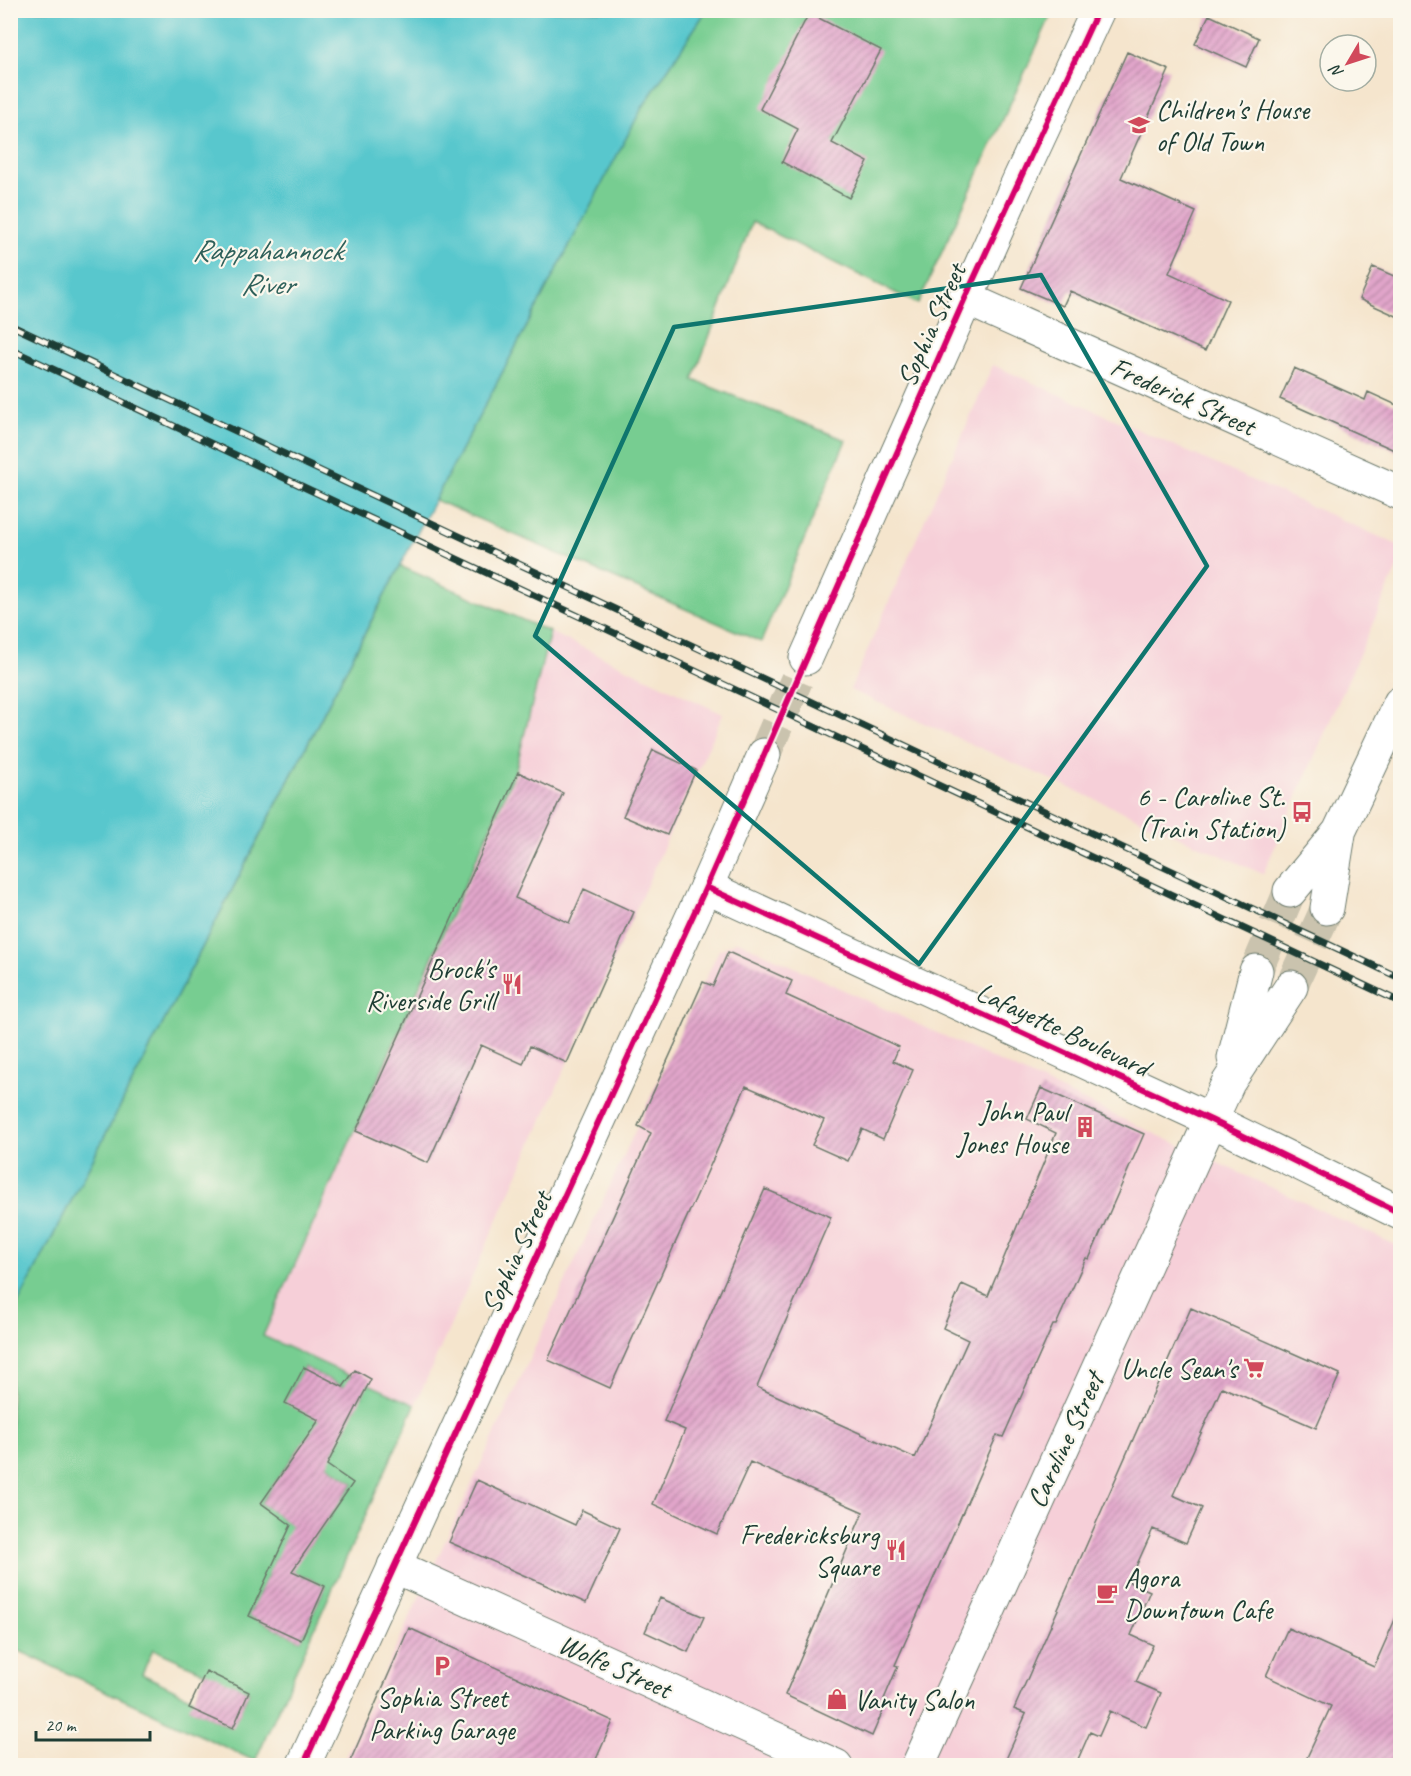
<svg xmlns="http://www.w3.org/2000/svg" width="1411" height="1776" font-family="Caveat,sans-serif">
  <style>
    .built { fill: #f6cfd8 }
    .green { fill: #77cd91; stroke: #4b8562; stroke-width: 1.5; fill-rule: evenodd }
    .water { fill: #59c7cd; stroke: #3c8280; stroke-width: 1.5 }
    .building { fill: url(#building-hatch) }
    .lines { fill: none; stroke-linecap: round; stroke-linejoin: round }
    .minor-tunnel { stroke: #cac3ae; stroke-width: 33; stroke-dasharray: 33 16; stroke-linecap: butt }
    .minor-casing { stroke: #6a786a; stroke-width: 35 }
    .major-casing { stroke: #6a786a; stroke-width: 35 }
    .minor { stroke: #fff; stroke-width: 33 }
    .major { stroke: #fff; stroke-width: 33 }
    .rail-casing { stroke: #1f3d34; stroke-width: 7 }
    .rail { stroke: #fbf7ec; stroke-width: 4.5; stroke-dasharray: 14; stroke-linecap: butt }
    .cycleway-casing { stroke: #fbf7ec; stroke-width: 10 }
    .cycleway { stroke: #d6006c; stroke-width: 6 }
    .marked { fill: none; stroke: #0f766e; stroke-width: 4.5; stroke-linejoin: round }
    .labels { text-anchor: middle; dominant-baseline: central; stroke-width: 4.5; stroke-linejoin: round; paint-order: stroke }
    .poi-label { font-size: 28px; fill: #1f3d34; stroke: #fbf7ec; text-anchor: end }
    .street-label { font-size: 28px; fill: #1f3d34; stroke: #fbf7ec }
    .water-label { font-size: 30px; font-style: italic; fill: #2e605a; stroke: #fbf7ec }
  </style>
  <defs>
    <pattern id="building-hatch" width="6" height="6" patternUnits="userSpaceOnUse" patternTransform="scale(1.5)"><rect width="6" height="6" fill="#e2a6cb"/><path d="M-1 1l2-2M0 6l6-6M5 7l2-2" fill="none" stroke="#b788a6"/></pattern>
  </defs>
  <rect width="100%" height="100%" fill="#fbf7ec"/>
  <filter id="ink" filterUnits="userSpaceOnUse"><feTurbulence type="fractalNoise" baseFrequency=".0167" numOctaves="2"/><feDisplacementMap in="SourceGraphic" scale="12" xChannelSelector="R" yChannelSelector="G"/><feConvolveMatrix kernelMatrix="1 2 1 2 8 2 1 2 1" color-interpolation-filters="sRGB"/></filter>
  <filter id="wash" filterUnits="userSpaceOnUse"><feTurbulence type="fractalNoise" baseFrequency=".008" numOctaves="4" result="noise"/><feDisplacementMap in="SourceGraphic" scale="24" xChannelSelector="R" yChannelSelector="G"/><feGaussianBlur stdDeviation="1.35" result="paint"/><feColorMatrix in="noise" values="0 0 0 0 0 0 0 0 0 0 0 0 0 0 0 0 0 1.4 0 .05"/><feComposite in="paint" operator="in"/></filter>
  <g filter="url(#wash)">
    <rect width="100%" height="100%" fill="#f5e5cd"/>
    <path class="built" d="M 993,365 L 1400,546 L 1400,561 L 1263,874 L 850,690 Z
      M 550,632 L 723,714 L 415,1405 L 263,1337 Z
      M 738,941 L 1400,1247 L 1400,1765 L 341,1766 L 719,950 Z"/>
    <path class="green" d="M 706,11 L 1053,11 L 918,304 L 752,222 L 693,380 L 846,440 L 761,642 L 435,500 L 642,108 Z
      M 400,566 L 550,632 L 515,772 L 263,1336 L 415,1405 L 255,1761 L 11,1647 L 11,1317 ZM 304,1367 L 362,1396 L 286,1402 ZM 301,1446 L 353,1483 L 313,1540 L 261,1503 ZM 274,1563 L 325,1586 L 301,1640 L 249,1616 ZM 153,1649 L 249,1692 L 232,1728 L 190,1708 L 194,1699 L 142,1674 Z"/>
    <path class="water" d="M 11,10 L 706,11 L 642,108 L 373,617 L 11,1317 Z"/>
    <g id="blocks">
      <path class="building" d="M 809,13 L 881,50 L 832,143 L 868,162 L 849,198 L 782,162 L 798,129 L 760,109 Z
        M 1209,15 L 1259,38 L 1246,67 L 1195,44 Z
        M 1127,52 L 1169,70 L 1121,178 L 1196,212 L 1169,273 L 1228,300 L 1205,351 L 1070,291 L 1063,306 L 1021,288 Z
        M 1373,267 L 1401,279 L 1401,318 L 1359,299 Z
        M 1294,368 L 1365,400 L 1368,392 L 1401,407 L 1401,453 L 1280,399 Z
        M 653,750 L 696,770 L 667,835 L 623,816 Z
        M 518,772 L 563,793 L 515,898 L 569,923 L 584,889 L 634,912 L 567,1063 L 530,1046 L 523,1064 L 481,1045 L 428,1163 L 356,1131 Z
        M 728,952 L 792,981 L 786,995 L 899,1047 L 893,1061 L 913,1070 L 883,1139 L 862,1129 L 848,1161 L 812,1145 L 824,1120 L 746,1086 L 610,1388 L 548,1360 L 651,1133 L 638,1126 L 703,982 L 713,986 Z
        M 1041,1088 L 1144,1134 L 1089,1259 L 1086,1258 L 1056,1325 L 1053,1325 L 1003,1437 L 997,1435 L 895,1665 L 898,1666 L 884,1699 L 887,1701 L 872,1736 L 785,1695 L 863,1512 L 750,1462 L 717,1534 L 653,1504 L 685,1430 L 664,1421 L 765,1189 L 831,1217 L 757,1387 L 915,1458 L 968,1340 L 943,1328 L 962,1284 L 988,1296 L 1056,1133 L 1027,1119 Z
        M 1191,1308 L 1340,1374 L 1316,1428 L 1222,1387 L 1173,1495 L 1202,1508 L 1186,1543 L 1153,1529 L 1129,1582 L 1150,1591 L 1131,1635 L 1153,1645 L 1136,1682 L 1161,1693 L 1146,1727 L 1110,1711 L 1099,1736 L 1090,1732 L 1075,1766 L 1003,1766 L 1026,1714 L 1014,1709 Z
        M 304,1367 L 343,1387 L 355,1370 L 371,1379 L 327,1465 L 353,1483 L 292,1571 L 325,1586 L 301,1640 L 249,1616 L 291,1525 L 261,1503 L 319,1420 L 285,1403 Z
        M 477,1480 L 575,1525 L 582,1510 L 620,1528 L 586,1603 L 449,1542 Z
        M 660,1598 L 704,1617 L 688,1652 L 645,1632 Z
        M 1401,1606 L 1401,1766 L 1303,1766 L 1331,1706 L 1266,1676 L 1288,1628 L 1374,1667 Z
        M 409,1628 L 613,1721 L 593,1766 L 348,1766 Z
        M 206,1671 L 249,1692 L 233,1728 L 189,1708 Z"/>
    </g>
  </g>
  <g filter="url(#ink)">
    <use href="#blocks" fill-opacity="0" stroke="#6a786a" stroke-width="1.5"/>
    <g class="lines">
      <path class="minor-tunnel" d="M 764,755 L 806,658
        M 1256,971 L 1290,891
        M 1291,987 L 1327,908"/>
      <defs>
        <path id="minor" d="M 965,298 L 1400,493
          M 806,658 L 1019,180 L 1098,10
          M 706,887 L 764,755
          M 1290,891 L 1339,832 L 1400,703
          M 1327,908 L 1339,834
          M 1234,1058 L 1256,971
          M 1211,1120 L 1228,1083 L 1291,987
          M 394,1566 L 836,1766"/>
        <path id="major" d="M 303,1766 L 706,887 L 1211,1120 L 1400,1213
          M 918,1766 L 1211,1120"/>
      </defs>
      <use href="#minor" class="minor-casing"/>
      <use href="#major" class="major-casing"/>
      <use href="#minor" class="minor"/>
      <use href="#major" class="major"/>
      <defs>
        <path id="rail" d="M 10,325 L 1400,978
          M 10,349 L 1400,1002"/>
      </defs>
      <use href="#rail" class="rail-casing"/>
      <use href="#rail" class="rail"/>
      <defs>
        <path id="cycleway" d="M 706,887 L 1211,1120 L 1400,1213
          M 303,1766 L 706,887 L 965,298 L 1098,10"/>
      </defs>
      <use href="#cycleway" class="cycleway-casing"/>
      <use href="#cycleway" class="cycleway"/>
    </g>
  </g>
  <path class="marked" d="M 1041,275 L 1207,566 L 919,964 L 535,636 L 674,327 Z"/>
  <defs>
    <symbol id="school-bare" viewBox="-9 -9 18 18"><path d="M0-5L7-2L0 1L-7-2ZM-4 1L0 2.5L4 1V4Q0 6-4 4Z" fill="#d1495b" stroke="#fbf7ec" stroke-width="2.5" paint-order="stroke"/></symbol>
    <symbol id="bus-bare" viewBox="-9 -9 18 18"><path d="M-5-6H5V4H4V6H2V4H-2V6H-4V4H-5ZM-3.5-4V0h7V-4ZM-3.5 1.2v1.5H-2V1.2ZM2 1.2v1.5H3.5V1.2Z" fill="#d1495b" stroke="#fbf7ec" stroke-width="2.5" paint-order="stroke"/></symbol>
    <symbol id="restaurant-bare" viewBox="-9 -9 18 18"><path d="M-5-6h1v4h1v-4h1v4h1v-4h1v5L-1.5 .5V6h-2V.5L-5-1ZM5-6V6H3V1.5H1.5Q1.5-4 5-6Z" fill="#d1495b" stroke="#fbf7ec" stroke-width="2.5" paint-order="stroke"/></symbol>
    <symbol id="building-bare" viewBox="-9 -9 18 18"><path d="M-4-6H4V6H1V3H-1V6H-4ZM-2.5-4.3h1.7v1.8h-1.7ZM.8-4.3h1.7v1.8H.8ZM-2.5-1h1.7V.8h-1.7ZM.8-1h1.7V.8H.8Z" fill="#d1495b" stroke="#fbf7ec" stroke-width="2.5" paint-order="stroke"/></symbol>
    <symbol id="supermarket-bare" viewBox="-9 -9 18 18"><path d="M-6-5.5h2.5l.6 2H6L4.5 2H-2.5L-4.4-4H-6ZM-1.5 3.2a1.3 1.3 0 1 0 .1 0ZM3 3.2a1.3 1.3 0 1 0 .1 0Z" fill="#d1495b" stroke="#fbf7ec" stroke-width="2.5" paint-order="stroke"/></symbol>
    <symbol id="cafe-bare" viewBox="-9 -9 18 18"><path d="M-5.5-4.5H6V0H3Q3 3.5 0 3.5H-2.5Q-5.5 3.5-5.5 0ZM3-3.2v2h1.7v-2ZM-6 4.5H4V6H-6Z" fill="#d1495b" stroke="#fbf7ec" stroke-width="2.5" paint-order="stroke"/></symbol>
    <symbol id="parking-bare" viewBox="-9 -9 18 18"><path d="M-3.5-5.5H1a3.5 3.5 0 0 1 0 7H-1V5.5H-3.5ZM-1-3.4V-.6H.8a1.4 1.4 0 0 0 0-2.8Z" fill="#d1495b" stroke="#fbf7ec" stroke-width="2.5" paint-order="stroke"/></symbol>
    <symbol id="shop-bare" viewBox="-9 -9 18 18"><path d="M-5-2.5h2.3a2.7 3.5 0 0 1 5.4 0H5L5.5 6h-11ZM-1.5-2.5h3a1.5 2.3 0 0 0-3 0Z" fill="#d1495b" stroke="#fbf7ec" stroke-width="2.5" paint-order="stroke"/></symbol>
  </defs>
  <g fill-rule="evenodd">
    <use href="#school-bare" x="1124" y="110" width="30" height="30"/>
    <use href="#bus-bare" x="1287" y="797" width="30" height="30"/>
    <use href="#restaurant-bare" x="497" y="969" width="30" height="30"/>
    <use href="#building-bare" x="1070" y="1112" width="30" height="30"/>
    <use href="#supermarket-bare" x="1239" y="1353" width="30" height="30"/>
    <use href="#restaurant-bare" x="881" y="1535" width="30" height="30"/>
    <use href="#cafe-bare" x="1092" y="1578" width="30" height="30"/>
    <use href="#parking-bare" x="427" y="1651" width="30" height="30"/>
    <use href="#shop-bare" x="822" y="1684" width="30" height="30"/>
  </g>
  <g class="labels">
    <g class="poi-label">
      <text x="1156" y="109" text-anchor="start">Children's House<tspan x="1156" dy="32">of Old Town</tspan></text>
      <text x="1285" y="796">6 - Caroline St.<tspan x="1285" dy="32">(Train Station)</tspan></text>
      <text x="495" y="968">Brock's<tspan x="495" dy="32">Riverside Grill</tspan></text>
      <text x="1068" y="1111">John Paul<tspan x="1068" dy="32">Jones House</tspan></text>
      <text x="1237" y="1368">Uncle Sean's</text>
      <text x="879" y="1534">Fredericksburg<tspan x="879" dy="32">Square</tspan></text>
      <text x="1124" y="1577" text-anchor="start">Agora<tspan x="1124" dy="32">Downtown Cafe</tspan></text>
      <text x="442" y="1697" text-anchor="middle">Sophia Street<tspan x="442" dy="32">Parking Garage</tspan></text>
      <text x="854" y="1699" text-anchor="start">Vanity Salon</text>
    </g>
    <g class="street-label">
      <text transform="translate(931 325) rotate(-66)">Sophia Street</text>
      <text transform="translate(1183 396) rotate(24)">Frederick Street</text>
      <text transform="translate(1063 1029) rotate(25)">Lafayette Boulevard</text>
      <text transform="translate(516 1252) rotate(-65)">Sophia Street</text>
      <text transform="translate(1065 1440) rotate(-65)">Caroline Street</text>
      <text transform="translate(615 1666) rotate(24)">Wolfe Street</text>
    </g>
    <g class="water-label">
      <text x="267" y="250">Rappahannock<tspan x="267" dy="34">River</tspan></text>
    </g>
  </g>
  <rect width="1411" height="1776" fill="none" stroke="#fbf7ec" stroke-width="36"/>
  <g transform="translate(1348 63) rotate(231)"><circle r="28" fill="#fbf7ec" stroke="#a3ada2" stroke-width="1.5"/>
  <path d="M0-4.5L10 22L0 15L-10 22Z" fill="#d1495b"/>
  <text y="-9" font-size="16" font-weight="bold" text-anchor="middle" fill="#1f3d34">N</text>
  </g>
  <path d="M36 1731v9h114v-9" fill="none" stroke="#1f3d34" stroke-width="3"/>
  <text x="45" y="1731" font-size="18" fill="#1f3d34" stroke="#fbf7ec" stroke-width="4.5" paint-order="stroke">20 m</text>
</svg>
